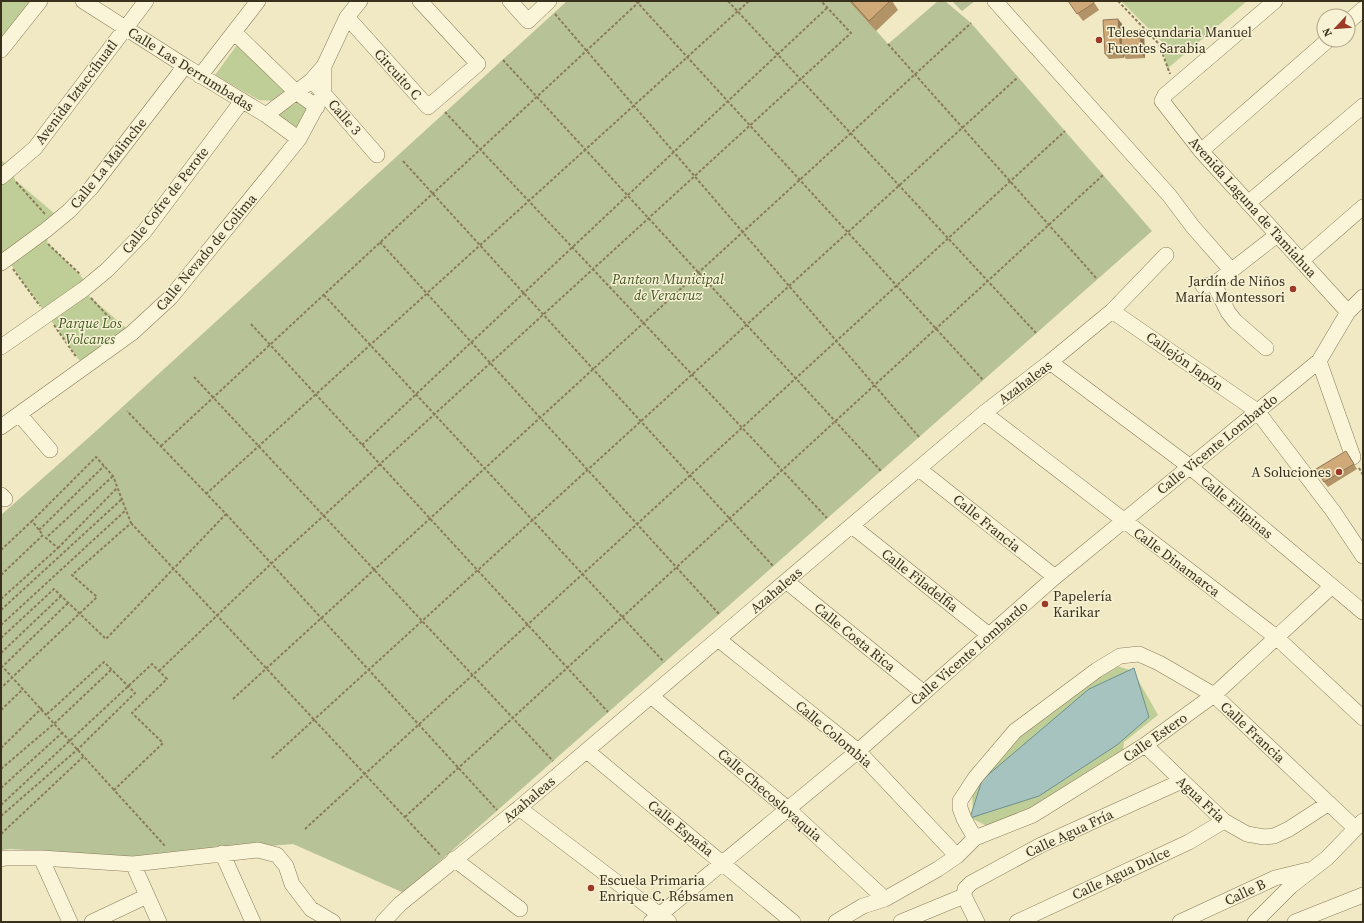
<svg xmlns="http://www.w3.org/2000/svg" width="1364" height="923" font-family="'Source Serif 4',serif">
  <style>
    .green { fill: #bfce97 }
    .cemetery { fill: #b7c396 }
    .water { fill: #a6c3bf; stroke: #6c918e }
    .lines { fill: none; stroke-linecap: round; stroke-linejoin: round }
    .minor-casing { stroke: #8b7b5a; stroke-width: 16 }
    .path { stroke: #8b7b5a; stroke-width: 2; stroke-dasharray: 3 2; stroke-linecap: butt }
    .minor { stroke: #faf5d8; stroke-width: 15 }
    .wall { fill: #b29267 }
    .shaded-wall { fill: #917754 }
    .building { fill: #cfaa78; stroke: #917754 }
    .poi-dot { fill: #9c3927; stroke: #f7f2d4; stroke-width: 1.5 }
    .labels { text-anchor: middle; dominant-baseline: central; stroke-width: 3; stroke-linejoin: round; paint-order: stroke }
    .poi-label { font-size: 14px; fill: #3a301e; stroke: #f7f2d4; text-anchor: start }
    .street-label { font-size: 14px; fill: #3a301e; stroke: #f7f2d4 }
    .park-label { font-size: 14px; font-style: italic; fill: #435724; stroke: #f7f2d4 }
  </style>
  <rect width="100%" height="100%" fill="#f0e9c4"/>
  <path class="green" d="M 1,1 L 40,1 L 1,50 Z
    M 1121,1 L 1247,1 L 1167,69 L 1162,42 Z
    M 237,45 L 289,89 L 276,101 L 259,100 L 215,75 Z
    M 301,100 L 313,110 L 297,132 L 278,114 Z
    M 1,160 L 12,169 L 15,180 L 55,214 L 47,242 C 61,257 76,269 88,285 L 84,289 L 90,297 L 132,333 L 85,368 L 1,251 Z
    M 1114,665 L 1133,671 L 1158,715 L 1124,742 L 1122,758 L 1001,833 L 973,819 L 972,784 L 989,755 Z"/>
  <path class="cemetery" d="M 567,1 L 850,1 L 888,44 L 938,1 L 945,1 L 971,23 L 1152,231 L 404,893 L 293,844 L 137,857 L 10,849 L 1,850 L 1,515 L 95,432 Z
    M 952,1 L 975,1 L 962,11 Z"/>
  <path class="water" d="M 1134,668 L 1149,717 L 1117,745 L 1039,796 L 970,818 L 982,780 L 1089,689 Z"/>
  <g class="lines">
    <defs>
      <path id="minor" d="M 83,1 L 185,66 L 266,115 L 299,139
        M 510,1 L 528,21 L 549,1
        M 995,1 L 1169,195 L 1193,227 L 1231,270
        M 1275,1 L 1165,95 L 1162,101 L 1201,151 L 1348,312
        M 347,17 L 428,107 L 478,64 L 420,1
        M 1348,22 L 1363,9
        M 234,32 L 296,92 L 317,107
        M 1,50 L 40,1
        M 200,76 L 258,1
        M 317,86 L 377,155
        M 266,115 L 311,81 L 324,66 L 347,17 L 360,1
        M 1201,151 L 1328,40
        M 1,177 L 35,148 L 146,1
        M 1248,203 L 1363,106
        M 1301,261 L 1363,207
        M 1,263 L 46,230 L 69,211 L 91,188 L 185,66
        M 1214,284 L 1228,312 L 1235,321 L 1266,348
        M 1203,286 L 1214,284 L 1277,235
        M 1112,311 L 1257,411 L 1333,511 L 1363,556
        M 1,347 L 84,289 L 107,270 L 144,232 L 242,101
        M 1319,361 L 1353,457
        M 1050,362 L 1189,466 L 1363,612
        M 984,413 L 1276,637 L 1363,718
        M 19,414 L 50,450
        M 1,427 L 132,333 L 171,297 L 299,139 L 324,92 L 324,66
        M 919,469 L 1055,577
        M 1,495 L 5,499
        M 852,526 L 989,635
        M 786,581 L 924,693
        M 718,639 L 858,751 L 957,856
        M 651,696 L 788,809 L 885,899
        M 1145,745 L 1224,821 L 1247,834 L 1264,837 L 1274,836 L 1289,829 L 1329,803
        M 587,751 L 793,922
        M 519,808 L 669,922
        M 975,838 L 964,819 L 960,808 L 960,801 L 975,778 L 1015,731 L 1097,670 L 1120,656 L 1139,654 L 1159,663 L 1214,695 L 1355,828
        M 222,853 L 253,922
        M 41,858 L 70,922
        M 1,859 L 6,858 L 41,858 L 133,864 L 258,850 L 277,855 L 286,866 L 292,884 L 311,909 L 333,922
        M 454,859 L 520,909
        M 133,864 L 159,922
        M 964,896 L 965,889 L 971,883 L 1041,845 L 1182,781
        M 964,896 L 977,922
        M 92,922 L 147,896
        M 383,922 L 400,904 L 519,808 L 984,413 L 1050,362 L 1112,311 L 1166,255
        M 651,922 L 858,751 L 1055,577 L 1319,361 L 1348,312 L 1363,297
        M 836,922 L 863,906 L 885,899 L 938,869 L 957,856 L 975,838 L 1033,815 L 1145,745 L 1214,695 L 1332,586
        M 901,922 L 964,896
        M 1017,922 L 1189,842 L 1224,821
        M 1180,922 L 1275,878 L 1308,870
        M 1255,922 L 1291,886 L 1327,858 L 1363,821
        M 1295,922 L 1363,895"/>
    </defs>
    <use href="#minor" class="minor-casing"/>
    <path class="path" d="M 636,1 L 983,380
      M 728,1 L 1036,333
      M 1118,1 L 1159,44 L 1170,74
      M 555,14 L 919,437
      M 888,44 L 1097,279
      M 503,60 L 881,471
      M 445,112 L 827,518
      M 403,161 L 773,566
      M 16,182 L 45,214
      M 380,242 L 719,614
      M 48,244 L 81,275
      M 13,269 L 40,306
      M 324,295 L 664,662
      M 91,298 L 118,327
      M 251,324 L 608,712
      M 54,325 L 77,358
      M 194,377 L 553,761
      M 362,445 L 827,8
      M 161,446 L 640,1
      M 1359,468 L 1363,475
      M 206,494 L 749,1
      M 226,514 L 497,810
      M 131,523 L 441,856
      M 39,530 L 104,466
      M 58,548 L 117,488
      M 1,550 L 32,521
      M 1,575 L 43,535 L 32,521 L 96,457 L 113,476 L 131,523 L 72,575 L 97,597 L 1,688
      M 1,599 L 58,548 L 46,538 L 113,476
      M 1,610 L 122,499
      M 1,625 L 126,510
      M 1,638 L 54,589 L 106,639 L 226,514 L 127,411
      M 1,653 L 61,596
      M 1,665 L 114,790
      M 1,668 L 68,603
      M 159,671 L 274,561 L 851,33 L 821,1
      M 233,699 L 971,23
      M 1,710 L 23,689
      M 1,748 L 42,708
      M 272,758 L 1018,77
      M 1,769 L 55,723 L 111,670
      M 1,788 L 63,732
      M 1,805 L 152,664 L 167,679 L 132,713 L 163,743 L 114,790 L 166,847
      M 1,816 L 78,749 L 135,693 L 104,662 L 47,714
      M 405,817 L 1103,175
      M 305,829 L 1065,131
      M 1,834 L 84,756"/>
    <use href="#minor" class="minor"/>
  </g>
  <path class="wall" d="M 849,1 L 892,1 L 898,10 L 876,31 Z
    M 1068,1 L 1093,1 L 1099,10 L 1083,21 Z
    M 1118,19 L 1122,24 L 1122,31 L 1144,35 L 1145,58 L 1126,59 L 1124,56 L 1124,58 L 1109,59 L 1105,54 Z
    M 1349,456 L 1357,469 L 1328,487 L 1324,482 Z"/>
  <path class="shaded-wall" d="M 1118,19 L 1122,24 L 1124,53 L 1122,54 L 1124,56 L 1124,58 L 1121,53 Z
    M 1140,30 L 1144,35 L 1145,58 L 1141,53 Z"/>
  <path class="building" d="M 851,1 L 890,1 L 869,21 Z
    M 1068,1 L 1093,1 L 1094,3 L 1077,14 Z
    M 1118,19 L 1121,53 L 1105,54 L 1103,20 Z
    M 1140,30 L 1141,53 L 1122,54 L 1121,31 Z
    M 1346,451 L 1354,464 L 1324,482 L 1316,469 Z"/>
  <g class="poi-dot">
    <circle cx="1099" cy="40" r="4"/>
    <circle cx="1293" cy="289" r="4"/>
    <circle cx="1339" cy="472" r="4"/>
    <circle cx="1045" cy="604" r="4"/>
    <circle cx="591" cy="888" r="4"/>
  </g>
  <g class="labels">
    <g class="poi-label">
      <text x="1107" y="32">Telesecundaria Manuel<tspan x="1107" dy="16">Fuentes Sarabia</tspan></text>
      <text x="1285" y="281" text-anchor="end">Jardín de Niños<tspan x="1285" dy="16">María Montessori</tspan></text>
      <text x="1331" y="472" text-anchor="end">A Soluciones</text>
      <text x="1053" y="596">Papelería<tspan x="1053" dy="16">Karikar</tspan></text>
      <text x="599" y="880">Escuela Primaria<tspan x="599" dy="16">Enrique C. Rébsamen</tspan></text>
    </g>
    <g class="street-label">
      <text transform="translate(191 69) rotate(32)">Calle Las Derrumbadas</text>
      <text transform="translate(398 74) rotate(48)">Circuito C</text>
      <text transform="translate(76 92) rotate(-53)">Avenida Iztaccíhuatl</text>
      <text transform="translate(345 117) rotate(49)">Calle 3</text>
      <text transform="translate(108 163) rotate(-51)">Calle La Malinche</text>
      <text transform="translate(165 200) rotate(-52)">Calle Cofre de Perote</text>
      <text transform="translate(1253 207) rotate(48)">Avenida Laguna de Tamiahua</text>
      <text transform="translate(206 252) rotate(-50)">Calle Nevado de Colima</text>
      <text transform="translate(1185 361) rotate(35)">Callejón Japón</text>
      <text transform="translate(1025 382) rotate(-37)">Azahaleas</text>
      <text transform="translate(1217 444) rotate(-39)">Calle Vicente Lombardo</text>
      <text transform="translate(1237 507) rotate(40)">Calle Filipinas</text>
      <text transform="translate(987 523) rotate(39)">Calle Francia</text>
      <text transform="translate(1177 562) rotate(37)">Calle Dinamarca</text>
      <text transform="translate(920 580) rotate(38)">Calle Filadelfia</text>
      <text transform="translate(776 590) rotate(-40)">Azahaleas</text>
      <text transform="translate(855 637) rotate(39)">Calle Costa Rica</text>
      <text transform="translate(969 653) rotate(-41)">Calle Vicente Lombardo</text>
      <text transform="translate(1253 732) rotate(43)">Calle Francia</text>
      <text transform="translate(834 734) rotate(40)">Calle Colombia</text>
      <text transform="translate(1155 737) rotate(-35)">Calle Estero</text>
      <text transform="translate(770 795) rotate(41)">Calle Checoslovaquia</text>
      <text transform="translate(529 799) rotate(-40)">Azahaleas</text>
      <text transform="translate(1201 799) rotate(43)">Agua Fria</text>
      <text transform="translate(681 828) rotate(39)">Calle España</text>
      <text transform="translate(1069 833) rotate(-25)">Calle Agua Fría</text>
      <text transform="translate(1121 873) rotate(-25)">Calle Agua Dulce</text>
      <text transform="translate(1245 892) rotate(-25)">Calle B</text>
    </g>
    <g class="park-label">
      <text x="668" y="279">Panteon Municipal<tspan x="668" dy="16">de Veracruz</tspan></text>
      <text x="90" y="323">Parque Los<tspan x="90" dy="16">Volcanes</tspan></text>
    </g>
  </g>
  <rect width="1364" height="923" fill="none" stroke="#3a301e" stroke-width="4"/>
  <g transform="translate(1336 28) rotate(244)"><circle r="19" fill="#f7f2d4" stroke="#aba48b"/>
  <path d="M0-3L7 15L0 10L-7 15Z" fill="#9c3927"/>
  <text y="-6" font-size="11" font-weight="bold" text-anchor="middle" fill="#3a301e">N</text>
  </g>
</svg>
